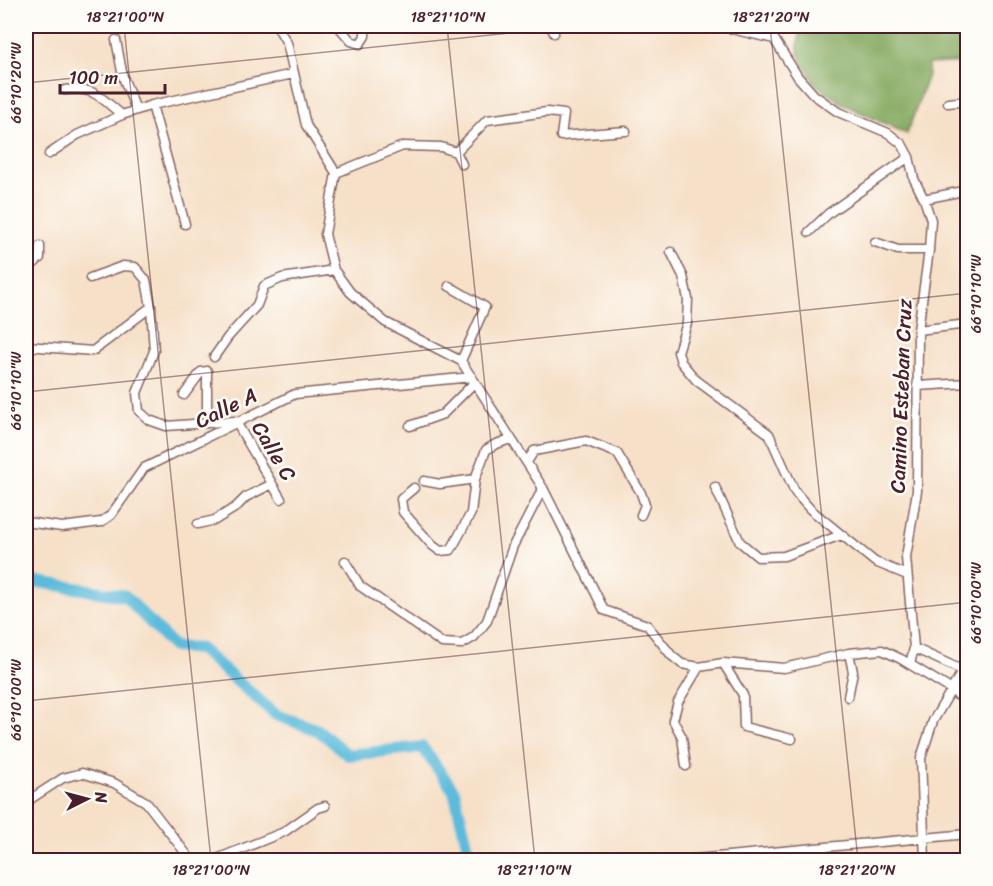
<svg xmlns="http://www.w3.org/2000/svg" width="993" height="886" font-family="Sriracha,sans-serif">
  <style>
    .forest { fill: #84a95f; stroke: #676445; stroke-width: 1.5 }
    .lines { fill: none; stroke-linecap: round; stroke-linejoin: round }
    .river { stroke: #5cbbdb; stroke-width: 12 }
    .minor-casing { stroke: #866362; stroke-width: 11 }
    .tertiary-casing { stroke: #866362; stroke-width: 14 }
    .minor { stroke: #fff; stroke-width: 8 }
    .tertiary { stroke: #fff; stroke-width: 10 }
    .ticks { fill: none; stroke: #4a1f2b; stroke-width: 1.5; stroke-opacity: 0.45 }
    .labels { text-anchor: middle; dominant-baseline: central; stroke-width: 5; stroke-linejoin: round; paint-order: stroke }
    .street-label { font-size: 21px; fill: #4a1f2b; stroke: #fdfcf7 }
    .neatline { fill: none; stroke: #4a1f2b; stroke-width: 2 }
    .ticks-label { font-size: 15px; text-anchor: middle; fill: #4a1f2b }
  </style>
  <rect width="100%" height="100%" fill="#fdfcf7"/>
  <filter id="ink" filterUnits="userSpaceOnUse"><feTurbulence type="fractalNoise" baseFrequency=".0167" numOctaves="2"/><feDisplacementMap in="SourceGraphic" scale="12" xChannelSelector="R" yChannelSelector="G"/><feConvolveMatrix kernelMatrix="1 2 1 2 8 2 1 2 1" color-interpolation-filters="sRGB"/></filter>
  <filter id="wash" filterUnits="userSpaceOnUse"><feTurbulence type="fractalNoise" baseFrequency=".008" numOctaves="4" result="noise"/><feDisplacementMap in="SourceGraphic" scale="24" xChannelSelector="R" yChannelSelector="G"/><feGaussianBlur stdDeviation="1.35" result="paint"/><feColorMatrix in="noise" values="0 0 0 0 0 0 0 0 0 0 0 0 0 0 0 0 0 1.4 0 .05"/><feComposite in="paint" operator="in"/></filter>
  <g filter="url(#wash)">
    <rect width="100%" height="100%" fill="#f6e0c8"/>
    <path class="forest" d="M 799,26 L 967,26 L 967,62 L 928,64 L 928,75 L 907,134 L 843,104 L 815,84 L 798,54 Z"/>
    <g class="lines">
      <path class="river" d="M 26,580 L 125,596 L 174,647 L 200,649 L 276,715 L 318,730 L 348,755 L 422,747 L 454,791 L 471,860"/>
    </g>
  </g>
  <g filter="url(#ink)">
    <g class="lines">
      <defs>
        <path id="minor" d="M 277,26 L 287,43 L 306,125 L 336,173 L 325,234 L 334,270 L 350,292 L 385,322 L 461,361 L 543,488 L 604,610 L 647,625 L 672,656 L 682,664 L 699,667 L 723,663 L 784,668 L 849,653 L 882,650 L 901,659 L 952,690
          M 338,26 L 351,41 L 360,44 L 365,36 L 365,26
          M 551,26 L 554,33
          M 719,26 L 774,39 L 798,77 L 814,95 L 838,112 L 888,133 L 902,144 L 909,157 L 914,179 L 924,199 L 931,220 L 929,250 L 918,330 L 917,491 L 906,557 L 914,648 L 910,664
          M 116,40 L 123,77 L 136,110
          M 65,90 C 94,86 101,98 122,115 L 152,105 L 293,74
          M 948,103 L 968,101
          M 152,105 L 185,224
          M 456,152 L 487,120 L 547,112 L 564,114 L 561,136 L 626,131
          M 49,154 L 77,135 L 122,115
          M 336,173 L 403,146 L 441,147 L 456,152 L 462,164
          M 924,199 L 968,190
          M 809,232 L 829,213 L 909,157
          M 875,242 L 898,250 L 929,250
          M 671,252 L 683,276 L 688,299 L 687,323 L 678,352 L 681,362 L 696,380 L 769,434 L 795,492 L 810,509 L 875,562 L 907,575
          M 26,269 L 30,267 L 40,258 L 40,246
          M 90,278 L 123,266 L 135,267 L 146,280 L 151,307 L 154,351 L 137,393 L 139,411 L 149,420 L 166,426 L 235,421
          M 449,286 L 485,307 L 461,361
          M 918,330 L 968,324
          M 26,346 L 93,351 L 151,307
          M 214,357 L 228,337 L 257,305 L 264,286 L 282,278 L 334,270
          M 917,386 L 968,383
          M 184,395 L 201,372 L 207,371 L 207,423
          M 236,422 L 281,499
          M 410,426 L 443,414 L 475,382
          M 527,462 L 534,451 L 586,441 L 617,453 L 641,493 L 645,505 L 641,515
          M 424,481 L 440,484 L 475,479
          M 715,487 L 740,542 L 758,557 L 784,556 L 841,535
          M 414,488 L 401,499 L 403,512 L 432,545 L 440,551 L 451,550 L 471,513 L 475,479 L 486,450 L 494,445 L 510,439
          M 26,522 L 62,527 L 101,522 L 111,515 L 144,468 L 295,394 L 472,377
          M 198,524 L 215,520 L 236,507 L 246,497 L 272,484
          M 345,561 L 360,586 L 442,643 L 462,644 L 474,637 L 487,621 L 513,546 L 543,488
          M 914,648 L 968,673
          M 723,663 L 743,695 L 744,727 L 792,739
          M 848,697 L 853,672 L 849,653
          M 686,766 L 682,737 L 673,720 L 678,702 L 699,667
          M 26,802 L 63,778 L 82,773 L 114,783 L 146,802 L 191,860
          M 214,860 L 284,832 L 318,808 L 325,806
          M 684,860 L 968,834
          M 925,860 L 921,758 L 933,721 L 963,670"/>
        <path id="tertiary" d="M 952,690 L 968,700"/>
      </defs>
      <use href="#minor" class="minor-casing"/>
      <use href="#tertiary" class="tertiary-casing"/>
      <use href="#minor" class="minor"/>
      <use href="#tertiary" class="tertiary"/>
    </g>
  </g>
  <path class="ticks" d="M 124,26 L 211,860M 447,26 L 535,860M 770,26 L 858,860M 26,83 L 577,26M 26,392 L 968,293M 26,701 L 968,602"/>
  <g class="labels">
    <g class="street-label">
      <text transform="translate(901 396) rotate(-88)">Camino Esteban Cruz</text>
      <text transform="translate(226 408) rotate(-26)">Calle A</text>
      <text transform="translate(274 451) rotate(59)">Calle C</text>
    </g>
  </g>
  <rect width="993" height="886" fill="none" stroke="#fdfcf7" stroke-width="66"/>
  <g transform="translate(87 799) rotate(84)" stroke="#fdfcf7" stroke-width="4.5" paint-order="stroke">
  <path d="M0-4.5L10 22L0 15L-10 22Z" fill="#4a1f2b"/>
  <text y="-9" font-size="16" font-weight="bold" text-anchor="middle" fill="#4a1f2b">N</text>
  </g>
  <path d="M60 84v9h105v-9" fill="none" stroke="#4a1f2b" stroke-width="3"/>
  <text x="69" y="84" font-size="18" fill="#4a1f2b" stroke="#fdfcf7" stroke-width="4.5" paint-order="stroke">100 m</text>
  <rect x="33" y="33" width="927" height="820" class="neatline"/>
  <g class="ticks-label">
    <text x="125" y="22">18°21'00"N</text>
    <text x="448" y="22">18°21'10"N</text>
    <text x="771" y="22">18°21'20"N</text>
    <text transform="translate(16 83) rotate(-90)" y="5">66°10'20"W</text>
    <text transform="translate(976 294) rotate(-90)" y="5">66°10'10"W</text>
    <text transform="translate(16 391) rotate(-90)" y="5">66°10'10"W</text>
    <text transform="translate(976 603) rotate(-90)" y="5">66°10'00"W</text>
    <text transform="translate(16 700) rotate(-90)" y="5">66°10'00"W</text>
    <text x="211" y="875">18°21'00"N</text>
    <text x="534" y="875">18°21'10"N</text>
    <text x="857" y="875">18°21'20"N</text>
  </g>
</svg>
